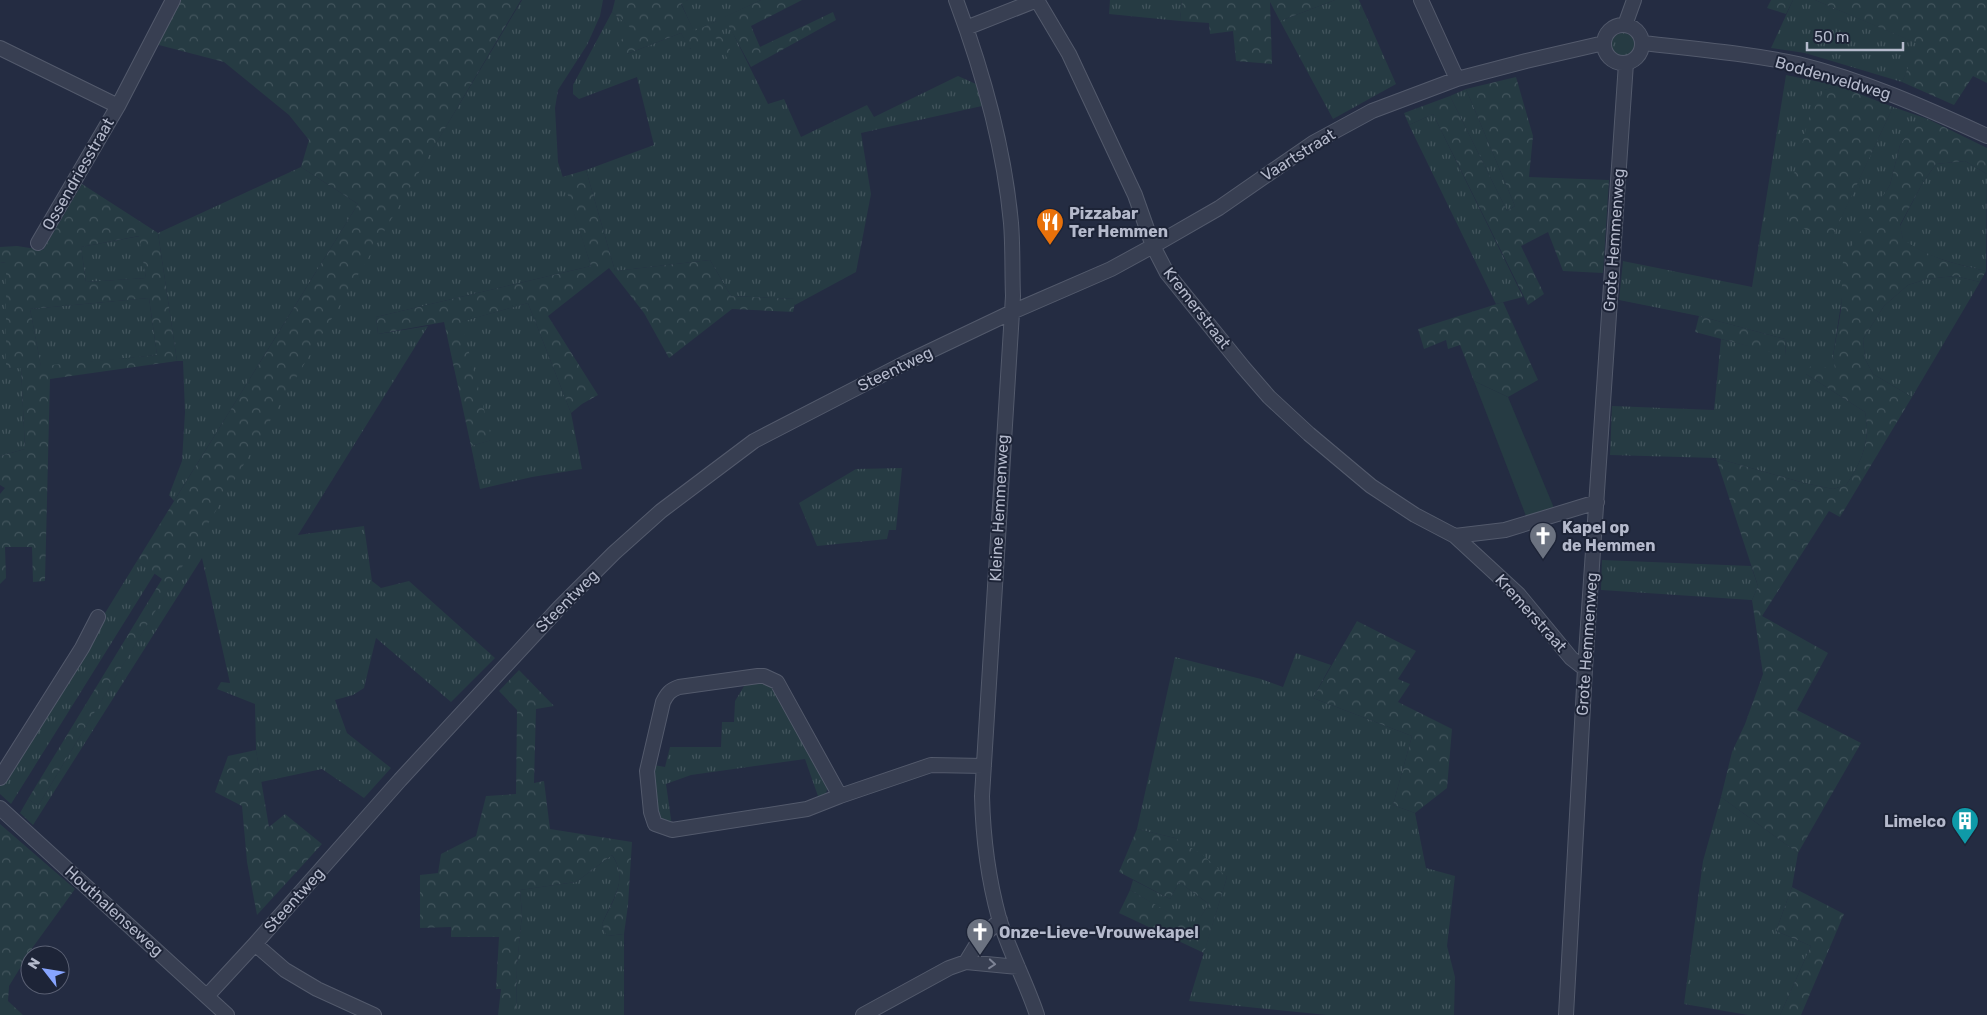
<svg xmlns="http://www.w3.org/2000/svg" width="1987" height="1015" font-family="Rubik,sans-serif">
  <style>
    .grass { fill: url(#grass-tufts) }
    .forest { fill: url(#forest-crowns); fill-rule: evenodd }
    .green { fill: #263b43 }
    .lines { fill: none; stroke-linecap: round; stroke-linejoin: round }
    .minor-casing { stroke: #535a6c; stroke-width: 16 }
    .minor { stroke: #383f52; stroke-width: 14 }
    .oneway { stroke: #7d8395 }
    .labels { text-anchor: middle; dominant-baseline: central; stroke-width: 4; stroke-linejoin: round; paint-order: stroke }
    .street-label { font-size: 16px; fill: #b5bacc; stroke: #1d2437 }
    .poi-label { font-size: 16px; font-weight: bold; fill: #b5bacc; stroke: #1d2437; text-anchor: start }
  </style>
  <defs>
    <pattern id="grass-tufts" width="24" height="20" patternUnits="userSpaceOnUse" patternTransform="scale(1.25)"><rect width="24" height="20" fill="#263b43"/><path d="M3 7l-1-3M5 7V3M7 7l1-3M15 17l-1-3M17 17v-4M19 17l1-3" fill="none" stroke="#43555d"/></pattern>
    <pattern id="forest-crowns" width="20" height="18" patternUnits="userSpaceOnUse" patternTransform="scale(1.25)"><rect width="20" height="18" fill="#263b43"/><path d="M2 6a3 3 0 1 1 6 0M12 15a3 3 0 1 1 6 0" fill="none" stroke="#43555d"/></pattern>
  </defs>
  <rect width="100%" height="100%" fill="#242c42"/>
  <path class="grass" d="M 522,0 L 603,0 L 600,16 L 587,45 L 558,90 L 555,108 L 558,162 L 591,266 L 376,317 L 378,334 L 428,326 L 298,535 L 364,526 L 372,581 L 381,588 L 409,581 L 495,658 L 451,702 L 376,638 L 364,688 L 353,695 L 335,700 L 347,733 L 391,768 L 364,798 L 322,769 L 261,782 L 256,750 L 255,704 L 217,689 L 221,682 L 230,683 L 202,558 L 33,825 L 20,813 L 28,799 L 38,806 Z
    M 688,0 L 761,0 L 725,17 L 768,104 L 784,99 L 801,137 L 867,105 L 874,117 L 958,76 L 976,84 L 982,106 L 861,133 L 871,194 L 856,272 L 795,305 L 795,299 L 731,296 L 710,260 L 615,271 L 586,170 L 654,145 L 637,77 L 579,99 L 573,94 L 573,85 L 612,12 L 633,29 L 627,54 L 681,33 L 690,49 L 717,21 L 694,32 L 681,3 Z
    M 1110,0 L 1182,0 L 1180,21 L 1109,14 Z
    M 1335,0 L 1359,0 L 1396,84 L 1333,119 L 1280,21 Z
    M 1793,0 L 1815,0 L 1919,44 L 1902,82 L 1805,53 L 1771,48 Z
    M1611 45a12 12 0 1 1 24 0a12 12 0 1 1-24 0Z
    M 1786,75 L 1839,86 L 1824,90 L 1831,239 L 1893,107 L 1928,119 L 1914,126 L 1900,145 L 1890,185 L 1871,216 L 1843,291 L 1833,356 L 1837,376 L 1806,374 L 1865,412 C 1871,440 1862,462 1846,485 L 1833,489 L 1804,483 L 1716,458 L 1610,455 L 1612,406 L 1714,410 L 1721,339 L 1786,355 L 1785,339 L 1699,316 L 1619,300 L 1623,261 L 1752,287 Z
    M 1466,89 L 1515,206 L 1507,211 L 1450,96 Z
    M 1433,114 L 1523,297 L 1496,304 L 1409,125 Z
    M 1965,161 L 1987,174 L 1986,271 C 1956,264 1928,258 1903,240 L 1900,226 L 1922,184 L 1936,164 Z
    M 301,167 L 358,204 L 174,501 L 169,495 L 182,461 L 185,412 L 183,361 L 177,361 L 158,233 Z
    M 140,236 L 146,278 L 86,282 L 81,247 Z
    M 6,262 L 6,369 L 21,367 L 25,449 L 0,456 L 0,263 Z
    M 1955,276 L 1980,282 L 1912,397 L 1873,374 L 1865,359 L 1863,339 L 1884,306 L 1908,285 L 1927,279 Z
    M 149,298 L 157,355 L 41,367 L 30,309 Z
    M 528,303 L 571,413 L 582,469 L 532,477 L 480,489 L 471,446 L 491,440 L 460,322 Z
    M 902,468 L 896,530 L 889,530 L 887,539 L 817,546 L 799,503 L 856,469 Z
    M 1602,560 L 1751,566 L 1758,586 L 1752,600 L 1601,590 Z
    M 137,561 L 155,573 L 11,804 L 0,794 L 0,784 Z
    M 1296,653 L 1331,665 L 1313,698 L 1412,736 L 1393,805 L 1415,813 L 1426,868 L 1455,876 L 1447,946 L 1455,977 L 1454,1015 L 1327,1015 L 1189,1001 L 1227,877 L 1175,838 L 1137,829 L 1175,657 L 1261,679 L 1283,687 Z
    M 761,681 L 771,683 L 828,786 L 826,793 L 819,799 L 805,759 L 691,775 L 666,784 L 672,826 L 659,822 L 652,776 L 654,765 L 665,767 L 670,747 L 721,747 L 722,722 L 734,722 L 735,701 L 746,683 Z
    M 1721,797 L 1798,853 L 1792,887 L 1776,931 L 1811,946 L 1780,1015 L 1748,1015 L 1684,1004 L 1703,861 Z
    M 612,855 C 629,880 613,898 602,924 L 607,936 L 624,934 L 624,1015 L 516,1015 L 517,965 L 522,914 L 520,890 L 576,882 Z
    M 1133,880 L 1170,899 L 1179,882 L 1209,904 L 1194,928 L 1130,890 Z"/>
  <path class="forest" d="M 180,0 L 521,0 L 376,245 L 38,806 L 28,799 L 162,579 L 137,561 L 358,204 L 301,167 L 309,140 L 289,115 L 224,62 L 155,44 Z
    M 615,0 L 688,0 L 681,4 L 694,31 L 717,21 L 736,63 L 731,65 L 716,38 L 689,49 L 681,33 L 627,54 L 621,49 L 618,43 L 632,29 L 612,12 Z
    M 761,0 L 802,0 L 751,26 L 760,47 L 833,12 L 836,20 L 751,67 L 724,17 Z
    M 1182,0 L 1335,0 L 1280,21 L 1270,2 L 1272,64 L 1236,61 L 1233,31 L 1210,34 L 1209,23 L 1180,21 Z
    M 1771,0 L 1793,0 L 1786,14 L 1767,8 Z
    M 1815,0 L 1987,0 L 1987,83 L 1973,76 L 1954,105 L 1902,82 L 1918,44 Z
    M 1516,77 L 1533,136 L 1529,177 L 1609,180 L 1603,273 L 1563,271 L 1548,232 L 1521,246 L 1544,294 L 1528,305 L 1433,114 L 1409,125 L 1404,113 L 1450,96 L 1507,211 L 1515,206 L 1466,89 Z
    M 1839,86 L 1893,107 L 1831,240 L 1788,222 L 1788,197 L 1809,118 L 1824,90 Z
    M 1928,119 L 1987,148 L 1987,174 L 1965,161 L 1936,164 L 1922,184 L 1900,225 L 1903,239 C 1928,258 1956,264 1986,271 L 1980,282 L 1955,276 L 1927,279 L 1908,285 L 1884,306 L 1863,339 L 1865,359 L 1873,374 L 1912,397 L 1840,517 L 1829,511 L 1762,616 L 1828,653 L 1797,710 L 1861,743 L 1798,853 L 1721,797 L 1732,752 L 1745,724 L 1763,674 L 1752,600 L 1758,586 L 1716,458 L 1804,483 L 1833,489 L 1846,485 C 1862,462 1871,440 1865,412 L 1806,374 L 1814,360 L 1836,375 L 1833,356 L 1841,310 L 1843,259 L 1890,185 L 1900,145 L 1914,125 Z
    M 586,170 L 615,271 L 710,260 L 731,296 L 796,299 L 793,312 L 732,309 L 669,358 L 644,313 L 609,268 L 548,316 L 598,395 L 582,404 L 571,413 L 528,303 L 461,322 L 492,440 L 471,446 L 444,322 L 378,334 L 376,317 L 591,266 L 562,177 Z
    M 82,184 L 158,233 L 177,361 L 50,379 L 45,581 L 33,582 L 32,547 L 5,547 L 6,578 L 0,584 L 0,494 L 5,488 L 0,485 L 0,456 L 25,449 L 21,368 L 6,369 L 6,262 L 0,263 L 0,247 L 17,246 L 43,250 ZM 139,236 L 146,278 L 86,282 L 81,247 ZM 149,298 L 157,355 L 41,366 L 30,309 Z
    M 1503,302 L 1538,380 L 1508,397 L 1474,381 L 1460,345 L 1448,349 L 1446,340 L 1424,349 L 1418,329 Z
    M 1699,316 L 1785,339 L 1786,356 L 1695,332 Z
    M 1357,621 L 1416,651 L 1398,679 L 1410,684 L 1398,702 L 1452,729 L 1447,788 L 1415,813 L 1393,805 L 1412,736 L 1313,698 Z
    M 519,670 L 554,706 L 536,709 L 534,783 L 544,781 L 550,829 L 632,842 L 628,905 L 624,934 L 607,936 L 602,924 C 613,900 629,879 612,855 L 576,882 L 520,890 L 522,914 L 517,965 L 516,1015 L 498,1015 L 501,989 L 496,989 L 499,937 L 451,937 L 451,927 L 420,928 L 420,875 L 438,873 L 441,854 L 476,836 L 486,796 L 516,794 L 517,710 L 499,691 Z
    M 256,750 L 269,827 L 285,814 L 322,844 L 257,915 L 247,862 L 242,806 L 215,792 L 228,756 Z
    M 0,824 L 75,889 L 33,947 L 9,986 L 8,1001 L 23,1015 L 0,1015 Z
    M 1137,829 L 1175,838 L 1203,855 L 1227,877 L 1204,953 L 1119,913 L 1130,890 L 1194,927 L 1209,904 L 1179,882 L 1170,899 L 1119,872 Z
    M 1792,887 L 1844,914 L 1801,1015 L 1780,1015 L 1811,946 L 1776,931 Z"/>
  <path class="green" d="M 1474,381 L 1508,397 L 1554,508 L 1526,516 Z"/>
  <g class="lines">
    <defs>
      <path id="minor" d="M 956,0 C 983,72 1004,146 1011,223 C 1013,247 1012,271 1013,296 L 982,796 C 983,837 988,878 999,918 C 1009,951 1026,982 1037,1015
        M 1037,0 L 1069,54 L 1135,195 L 1153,246 L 1167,273 L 1243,367 L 1269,397 L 1309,434 L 1371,486 L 1415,515 L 1455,536 L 1519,595 L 1571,658 L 1585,669
        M 1421,0 L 1457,79
        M1604 44a19 19 0 1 1 38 0a19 19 0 1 1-38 0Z
        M 1625,25 L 1634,0
        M 966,28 L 1037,0
        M 1643,43 C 1694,49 1747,53 1798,64 C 1863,80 1926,108 1987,136
        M 0,48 L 118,106
        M 38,243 L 118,106 L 173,0
        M 1455,536 L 1505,530 L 1597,502
        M 0,778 L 82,648 L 98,617
        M 840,796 L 807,809 L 672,830 L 655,824 L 651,812 L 647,771 L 663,702 C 667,694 670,690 679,687 L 758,676 L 764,676 L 777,682 L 840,796 L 931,765 L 984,766
        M 0,808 L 227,1015
        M 255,944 L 285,970 L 317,989 L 374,1015
        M 966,962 L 980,939 L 1000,920
        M 207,996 L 255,944 L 400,780 L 559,608 L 614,553 L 661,511 L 754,441 L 905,363 L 1012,312 L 1111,269 L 1153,246 L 1219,208 L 1313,143 L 1372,111 L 1457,79 L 1526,61 L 1604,43
        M 863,1015 L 949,968 L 966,962 L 1018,967
        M 1566,1015 L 1585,669 L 1626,63"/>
    </defs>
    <use href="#minor" class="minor-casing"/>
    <use href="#minor" class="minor"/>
  </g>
  <defs><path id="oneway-chevron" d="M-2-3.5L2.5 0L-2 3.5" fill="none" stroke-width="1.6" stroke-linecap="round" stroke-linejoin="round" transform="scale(1.25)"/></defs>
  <use class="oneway" href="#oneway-chevron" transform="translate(992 964) rotate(5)"/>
  <defs>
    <symbol id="restaurant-pin" viewBox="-11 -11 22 30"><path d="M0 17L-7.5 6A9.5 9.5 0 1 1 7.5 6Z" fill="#e8710a" stroke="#1d2437"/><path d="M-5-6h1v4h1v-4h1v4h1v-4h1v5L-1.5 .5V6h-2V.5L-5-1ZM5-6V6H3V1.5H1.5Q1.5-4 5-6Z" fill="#fff"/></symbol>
    <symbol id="church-pin" viewBox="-11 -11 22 30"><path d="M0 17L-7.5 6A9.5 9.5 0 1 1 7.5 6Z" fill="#6b7280" stroke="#1d2437"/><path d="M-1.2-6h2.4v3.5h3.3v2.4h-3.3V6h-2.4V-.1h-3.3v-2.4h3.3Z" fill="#fff"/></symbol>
    <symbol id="building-pin" viewBox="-11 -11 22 30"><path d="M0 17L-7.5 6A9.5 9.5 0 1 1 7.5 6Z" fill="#0f9aa8" stroke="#1d2437"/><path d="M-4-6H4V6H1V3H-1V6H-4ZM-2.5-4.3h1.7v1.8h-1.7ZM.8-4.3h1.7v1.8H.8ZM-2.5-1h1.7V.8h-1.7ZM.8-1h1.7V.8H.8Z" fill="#fff"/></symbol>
  </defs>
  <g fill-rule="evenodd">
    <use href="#restaurant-pin" x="1034" y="206" width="32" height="43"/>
    <use href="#church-pin" x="1527" y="520" width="32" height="43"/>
    <use href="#building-pin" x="1949" y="805" width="32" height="43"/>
    <use href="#church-pin" x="964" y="916" width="32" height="43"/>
  </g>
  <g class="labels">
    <g class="street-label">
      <text transform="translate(1833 78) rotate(16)">Boddenveldweg</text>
      <text transform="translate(1298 155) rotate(-32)">Vaartstraat</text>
      <text transform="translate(78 174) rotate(-60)">Ossendriesstraat</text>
      <text transform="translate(1614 240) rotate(-86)">Grote Hemmenweg</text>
      <text transform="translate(1197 308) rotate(52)">Kremerstraat</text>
      <text transform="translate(895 369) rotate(-26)">Steentweg</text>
      <text transform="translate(999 508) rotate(-87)">Kleine Hemmenweg</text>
      <text transform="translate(567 601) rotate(-45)">Steentweg</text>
      <text transform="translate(1531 613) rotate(48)">Kremerstraat</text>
      <text transform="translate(1587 644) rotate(-86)">Grote Hemmenweg</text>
      <text transform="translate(294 900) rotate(-48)">Steentweg</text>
      <text transform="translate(114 911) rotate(42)">Houthalenseweg</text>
    </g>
    <g class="poi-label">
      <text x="1069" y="213">Pizzabar<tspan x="1069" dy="18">Ter Hemmen</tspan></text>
      <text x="1562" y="527">Kapel op<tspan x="1562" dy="18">de Hemmen</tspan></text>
      <text x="1946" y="821" text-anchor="end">Limelco</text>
      <text x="999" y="932">Onze-Lieve-Vrouwekapel</text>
    </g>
  </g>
  <g transform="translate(45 970) rotate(301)"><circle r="24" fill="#1d2437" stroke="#5a6073"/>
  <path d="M0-4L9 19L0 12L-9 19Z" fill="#87a5ff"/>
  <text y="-8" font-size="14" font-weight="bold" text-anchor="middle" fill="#b5bacc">N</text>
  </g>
  <path d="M1807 42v8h96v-8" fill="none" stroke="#b5bacc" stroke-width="2.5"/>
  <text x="1814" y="42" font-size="15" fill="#b5bacc" stroke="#1d2437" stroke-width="4" paint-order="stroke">50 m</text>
</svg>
